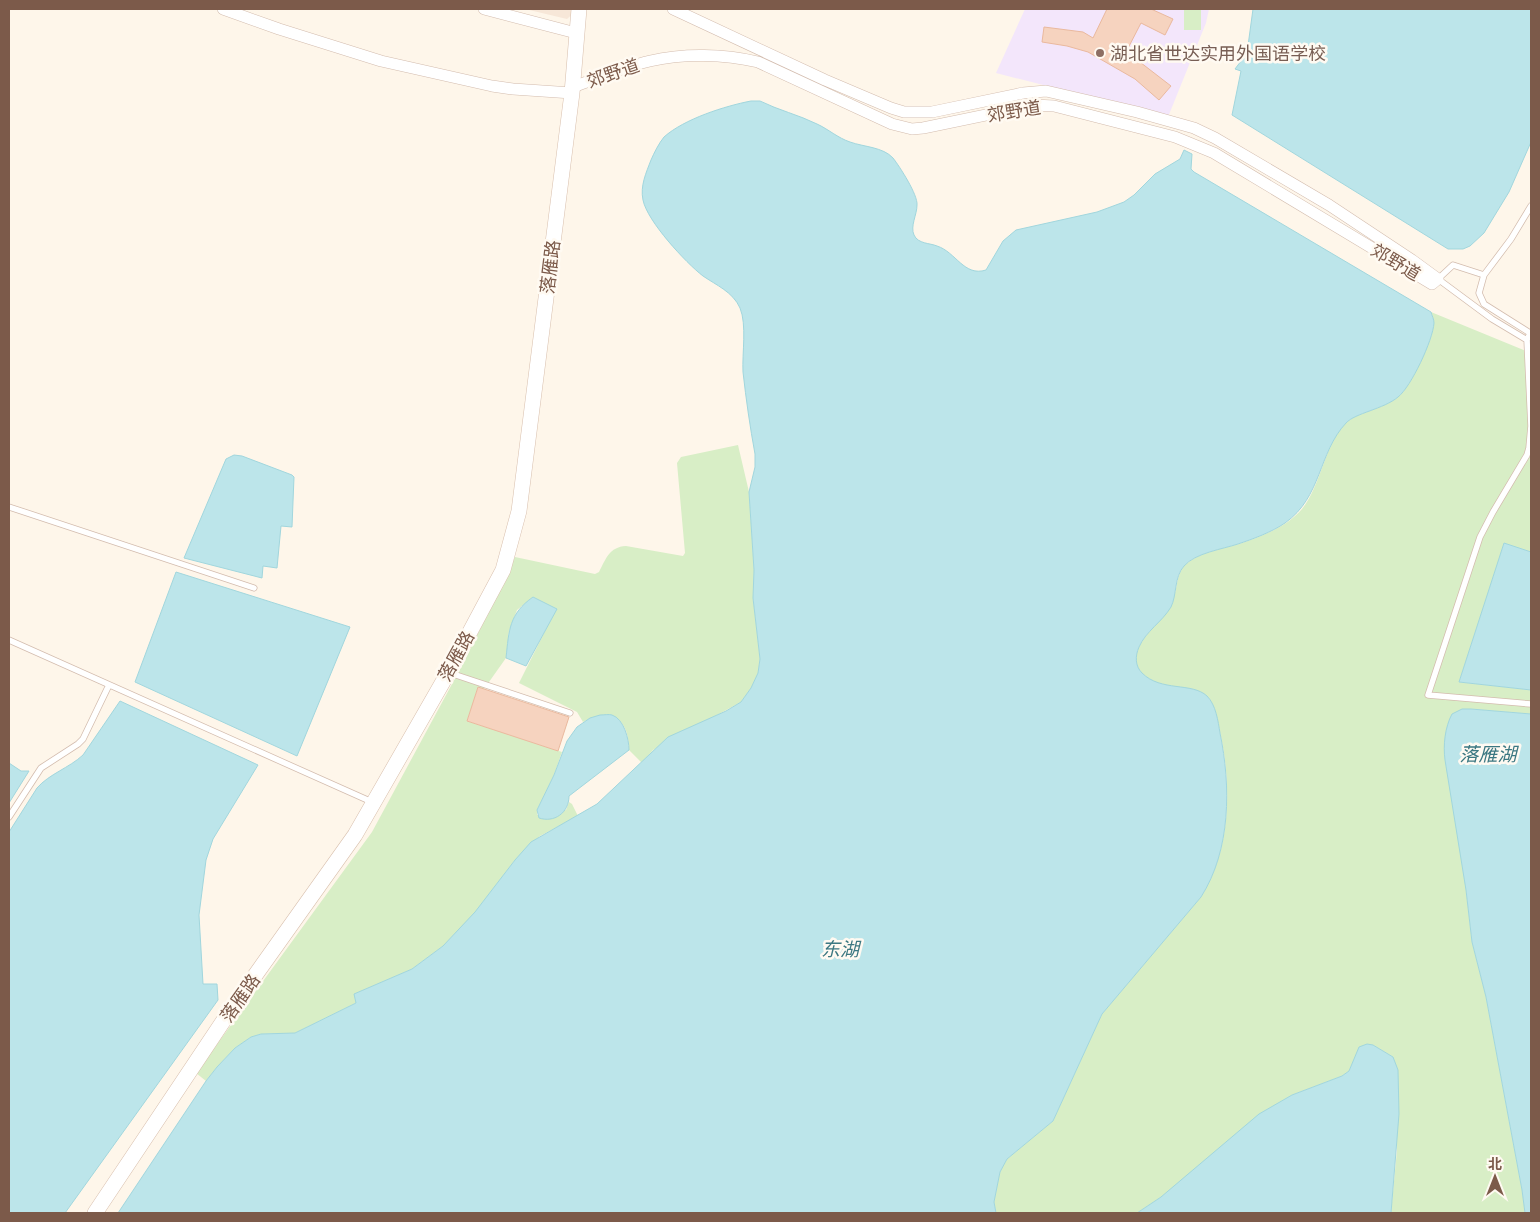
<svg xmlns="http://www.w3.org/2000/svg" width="1540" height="1222" font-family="'Roboto Condensed','Noto Sans SC',sans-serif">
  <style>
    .residential { fill: #f7e7d8 }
    .education { fill: #f3e6fb }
    .green { fill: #d8eec6 }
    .water { fill: #bce5ea; stroke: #a1d6dd }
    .building { fill: #f6d3bf; stroke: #eab99e }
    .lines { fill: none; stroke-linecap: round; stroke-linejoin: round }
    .lane-casing { stroke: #d3bcae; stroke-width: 7 }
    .street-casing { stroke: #d3bcae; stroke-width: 12 }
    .secondary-casing { stroke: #d8bfad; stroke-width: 16 }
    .lane { stroke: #fff; stroke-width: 5.5 }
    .street { stroke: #fff; stroke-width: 11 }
    .secondary { stroke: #fff; stroke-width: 15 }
    .education-dot { fill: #8d6e63; stroke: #fffaf2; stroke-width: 2 }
    .labels { text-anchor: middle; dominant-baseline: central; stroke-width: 5; stroke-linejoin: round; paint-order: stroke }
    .education-label { font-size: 18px; fill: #785e54; stroke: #fffaf2; text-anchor: start }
    .street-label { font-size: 18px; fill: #7c5a4a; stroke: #fffaf2 }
    .water-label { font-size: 19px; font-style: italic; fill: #3c7882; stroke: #fffaf2 }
  </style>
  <rect width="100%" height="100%" fill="#fef6ea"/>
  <path class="residential" d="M 525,9 L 578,9 L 567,19 Z"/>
  <path class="education" d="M 1025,9 L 1209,9 L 1206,23 L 1168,117 L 996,73 Z"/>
  <path class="green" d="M 1184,9 L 1201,9 L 1201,30 L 1184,30 Z
    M 1431,312 L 1531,353 L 1531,552 L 1504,544 L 1459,682 L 1531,690 L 1531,714 L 1471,709 L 1466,890 L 1472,942 L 1486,997 L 1522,1190 L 1525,1213 L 1391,1213 L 1397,1150 L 1393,1057 L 1373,1045 L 1352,1064 L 1349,1071 L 1342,1076 L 1292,1095 L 1161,1197 L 1137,1213 L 996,1213 L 994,1202 L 1000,1172 L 1007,1159 L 1053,1121 L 1102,1014 L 1201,897 C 1230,852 1232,789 1221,737 C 1218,723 1216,709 1208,697 C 1202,694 1197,691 1191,690 C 1181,687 1170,687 1161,684 C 1154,683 1150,679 1144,675 C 1123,657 1148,633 1162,618 C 1166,613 1171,606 1173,599 C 1178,588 1176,573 1186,564 C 1200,552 1222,549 1239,544 C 1260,537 1287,527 1302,509 C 1321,486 1325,442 1347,422 C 1359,412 1383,409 1398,397 C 1411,387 1430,343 1433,327 C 1434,321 1433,317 1431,312 Z
    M 738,445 L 749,492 L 754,570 L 753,598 L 760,659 L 758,673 L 751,688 L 741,702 L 653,750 L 642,763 L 629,750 C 629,718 611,707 583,722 L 577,712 L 519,683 L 556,609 L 533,597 L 517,610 L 509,631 L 506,658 L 484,689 L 478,687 L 467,721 L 562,752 L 554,775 L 537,810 L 537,815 L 566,810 L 569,802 L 572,804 L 578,816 L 540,836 L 515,860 L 475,913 L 443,946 L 412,969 L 355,994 L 356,1003 L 295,1033 L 261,1034 L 251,1037 L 235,1048 L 217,1067 L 206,1081 L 196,1073 L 372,832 L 465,660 L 515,557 L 595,574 L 599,572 C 606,559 609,547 626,546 L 683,556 L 685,553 L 677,463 L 681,457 Z"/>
  <path class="water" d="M 1253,9 L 1531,9 L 1531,142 L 1509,192 L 1484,233 L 1470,246 L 1463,249 L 1448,249 L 1232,115 L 1241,71 L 1235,69 L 1247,53 Z
    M 751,101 L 760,101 C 778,110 799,115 817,124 C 828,129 838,138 850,142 C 864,147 883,147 893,158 C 900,167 918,195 917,205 C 917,215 910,226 914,235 C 918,244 930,243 937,246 C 956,252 964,277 986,270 L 1003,241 L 1016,230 L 1097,212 L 1124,202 L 1134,195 L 1155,174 L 1180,159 L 1184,150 L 1192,154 L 1191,169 L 1194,172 L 1431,312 C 1432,316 1434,319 1434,323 C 1433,340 1411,387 1398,397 C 1384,409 1355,413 1346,423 C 1318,453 1322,497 1285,523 C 1272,532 1253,539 1238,544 C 1223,549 1195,553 1184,566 C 1174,577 1177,595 1171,607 C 1162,622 1146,631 1139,647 C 1135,656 1135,666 1142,673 C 1161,692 1192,682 1207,696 C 1216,705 1218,721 1220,733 C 1231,786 1231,850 1201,897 L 1102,1014 L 1053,1121 L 1007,1159 L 1000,1172 L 994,1202 L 996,1213 L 118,1213 L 206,1081 L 217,1067 L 235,1048 L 251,1037 L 261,1034 L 295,1033 L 356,1003 L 354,994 L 412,969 L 443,946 L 475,912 L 515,860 L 531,842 L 597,804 L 668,737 L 726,711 L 741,702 L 751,688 L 758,673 L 760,659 L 753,598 L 754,570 L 749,492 L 755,467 L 755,454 C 750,427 746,399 743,372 C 742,353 747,325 740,308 C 733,292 716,285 703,276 C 686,263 647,221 643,200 C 640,186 646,173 651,160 C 654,153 659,143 664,137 C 684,119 725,106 751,101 Z
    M 234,455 L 242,456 L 292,475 L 294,477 L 292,527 L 281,526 L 277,568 L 263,566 L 262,578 L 184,558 L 226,459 Z
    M 1504,543 L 1531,552 L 1531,690 L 1459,682 Z
    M 176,572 L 350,627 L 297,756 L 135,682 Z
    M 533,597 L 557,609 L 526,666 L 506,658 C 509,630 509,614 533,597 Z
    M 120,701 L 258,765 L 213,839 L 206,860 L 199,915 L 203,984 L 217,984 L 218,1000 L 65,1213 L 9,1213 L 9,832 L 37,788 C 49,774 69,768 83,755 Z
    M 1462,709 L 1471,709 L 1531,714 L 1531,1213 L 1525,1213 L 1522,1190 L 1486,997 L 1472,942 L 1466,890 L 1445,760 C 1443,745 1445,727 1452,714 Z
    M 600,715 C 604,715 609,714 612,715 C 624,719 629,739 629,750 L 569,796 C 569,813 554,823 539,818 L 537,810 L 554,775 L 567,741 L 577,727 L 590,718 Z
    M 9,763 L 21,771 L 29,771 L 9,803 Z
    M 1367,1044 L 1373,1045 L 1393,1057 L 1398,1070 L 1399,1114 L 1391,1213 L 1137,1213 L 1161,1197 L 1259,1114 L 1292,1095 L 1342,1076 L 1349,1071 L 1359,1047 Z"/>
  <path class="building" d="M 1107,9 L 1151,9 L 1173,19 L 1165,35 L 1141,23 L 1125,54 L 1136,59 L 1171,86 L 1159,100 L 1135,79 L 1088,52 L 1067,46 L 1042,42 L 1044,27 L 1083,32 L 1093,38 Z
    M 478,687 L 569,717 L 558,751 L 467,721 Z"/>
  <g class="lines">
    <defs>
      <path id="lane" d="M 1531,206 L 1511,239 L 1484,275 L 1453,265 L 1438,279 L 1492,319 L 1527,340 L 1531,426 L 1529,448 L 1527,455 L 1493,512 L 1480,537 L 1428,695 L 1531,704
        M 1484,275 L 1479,293 L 1484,304 L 1530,333 L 1527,340
        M 9,507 L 254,588
        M 9,640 L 372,802
        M 450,673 L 570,713
        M 9,817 L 41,768 L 78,744 L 83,739 L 109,685"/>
      <path id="street" d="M 223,9 L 279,29 L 381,61 L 492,86 L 513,89 L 572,93
        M 484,9 L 576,33
        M 573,87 C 598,78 624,67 650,61 C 684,53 724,54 758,62 L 892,124 L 912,129 L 923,128 L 1034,105 L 1054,106 L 1175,137 L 1214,153 L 1432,284 L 1438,279 L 1412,260 L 1329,205 L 1215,138 L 1194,128 L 1137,112 L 1046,91 L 1023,93 L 932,112 L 904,112 L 891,108 L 825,80 L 673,9"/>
      <path id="secondary" d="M 95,1213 L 234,1005 L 355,835 L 448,673 L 503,570 L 519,511 L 572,93 L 579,9"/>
    </defs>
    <use href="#lane" class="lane-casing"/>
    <use href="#street" class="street-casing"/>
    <use href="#secondary" class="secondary-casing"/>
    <use href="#lane" class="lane"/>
    <use href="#street" class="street"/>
    <use href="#secondary" class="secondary"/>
  </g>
  <circle class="education-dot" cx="1100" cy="53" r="5"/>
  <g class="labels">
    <g class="education-label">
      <text x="1110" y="53">湖北省世达实用外国语学校</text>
    </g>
    <g class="street-label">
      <text transform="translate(613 73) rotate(-19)">郊野道</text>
      <text transform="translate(1014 111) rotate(-9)">郊野道</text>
      <text transform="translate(1396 262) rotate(31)">郊野道</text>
      <text transform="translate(550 267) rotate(-83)">落雁路</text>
      <text transform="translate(456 656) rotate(-61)">落雁路</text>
      <text transform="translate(240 998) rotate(-55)">落雁路</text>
    </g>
    <g class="water-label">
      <text x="1488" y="754">落雁湖</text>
      <text x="840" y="949">东湖</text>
    </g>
  </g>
  <rect width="1540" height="1222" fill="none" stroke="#7c5a4a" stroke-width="20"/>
  <g transform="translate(1495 1177)" stroke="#fffaf2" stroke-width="4" paint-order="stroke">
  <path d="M0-4L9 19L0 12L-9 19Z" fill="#7c5a4a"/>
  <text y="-8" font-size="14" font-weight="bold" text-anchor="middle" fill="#7c5a4a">北</text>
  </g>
</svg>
